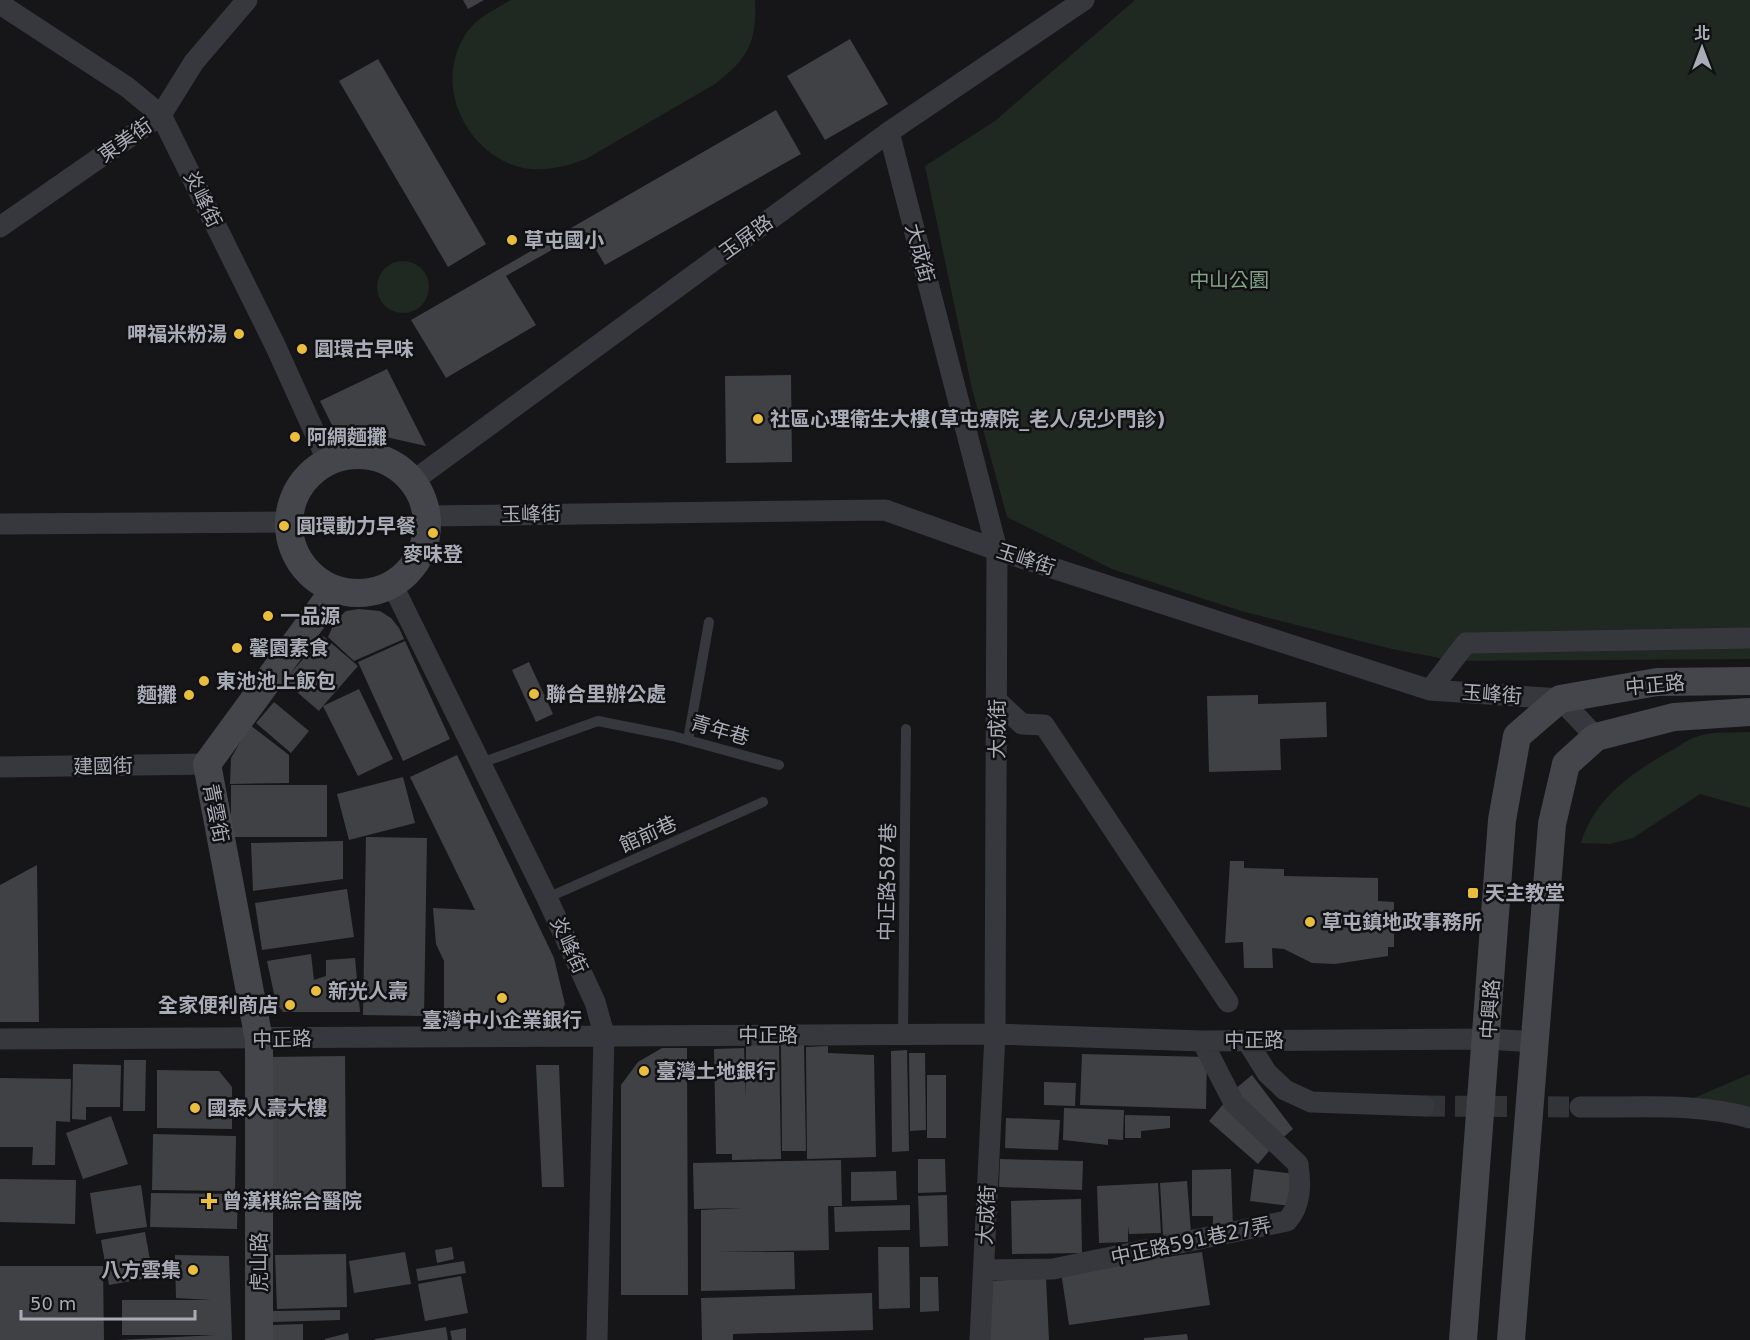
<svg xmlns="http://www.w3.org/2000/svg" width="1750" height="1340" font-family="'DejaVu Sans','Noto Sans TC',sans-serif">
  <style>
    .green { fill: #202822 }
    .building { fill: #404145 }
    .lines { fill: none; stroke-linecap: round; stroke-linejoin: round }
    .street-tunnel { stroke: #333438; stroke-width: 21; stroke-dasharray: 21 10; stroke-linecap: butt }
    .lane { stroke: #37383d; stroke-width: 10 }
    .street { stroke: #37383d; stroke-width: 21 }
    .secondary { stroke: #45464c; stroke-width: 28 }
    .poi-dot { fill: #e9be3d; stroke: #111113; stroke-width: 2 }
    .labels { text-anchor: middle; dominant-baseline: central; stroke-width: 5; stroke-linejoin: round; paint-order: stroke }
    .street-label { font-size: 20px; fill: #a9acb7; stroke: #111113 }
    .poi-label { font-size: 20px; font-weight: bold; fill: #a9acb7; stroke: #111113; text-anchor: start }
    .park-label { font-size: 20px; fill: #81a185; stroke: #111113 }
  </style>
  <rect width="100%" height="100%" fill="#161618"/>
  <path class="green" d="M 511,0 L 755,0 C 757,42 748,59 715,84 L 586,159 C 563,168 534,174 510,164 C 462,143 436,84 464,37 C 474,19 494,10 511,0 Z
    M 1135,0 L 1750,0 L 1750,659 L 1456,661 L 1392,649 L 1241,611 L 1112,569 L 1007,517 L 972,389 L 925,166 L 995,121 Z
    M377 287a26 26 0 1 1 52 0a26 26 0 1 1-52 0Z
    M 1750,732 L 1750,808 L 1700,794 L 1633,838 L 1610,844 L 1581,843 C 1594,798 1634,771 1674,749 C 1681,745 1690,738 1699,736 C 1714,731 1734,733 1750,732 Z
    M 1750,1074 L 1750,1120 L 1682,1103 Z"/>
  <path class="building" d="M 463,0 L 484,0 L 468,9 Z
    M 850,39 L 888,104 L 825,140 L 787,76 Z
    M 378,59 L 486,244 L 448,267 L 339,81 Z
    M 776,110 L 801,154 L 605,265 L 585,231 L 506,276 L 536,325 L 446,378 L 411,320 Z
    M 387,369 L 426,446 L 332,425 L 320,401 Z
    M 791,375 L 792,462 L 726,463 L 725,376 Z
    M 359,609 L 380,611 L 391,618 L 399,628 L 404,639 L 354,661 L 328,637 L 335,621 L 346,611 Z
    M 323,636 L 358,666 L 323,706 L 359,689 L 393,759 L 358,776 L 323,706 L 319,711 L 284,681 Z
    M 405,641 L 450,739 L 403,761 L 358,662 Z
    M 529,662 L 553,714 L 536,722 L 512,670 Z
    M 1258,695 L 1258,704 L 1326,702 L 1327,737 L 1280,739 L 1281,770 L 1209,772 L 1207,696 Z
    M 274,702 L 309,731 L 291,753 L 256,723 Z
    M 250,725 L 289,755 L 289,783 L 230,784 L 231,758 Z
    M 457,755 L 554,958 L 565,1004 L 560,1015 L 545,1022 L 444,1019 L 444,961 L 436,944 L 433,908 L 475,910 L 410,777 Z
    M 403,777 L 415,823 L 349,840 L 337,794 Z
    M 231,785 L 327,785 L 327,837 L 231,837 Z
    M 366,837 L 427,838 L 424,1016 L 363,1015 Z
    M 343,841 L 343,879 L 253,891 L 251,843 Z
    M 1230,861 L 1244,861 L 1244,868 L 1284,869 L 1284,876 L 1378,878 L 1378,901 L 1394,902 L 1394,947 L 1388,947 L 1388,956 L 1335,964 L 1312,963 L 1284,949 L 1272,948 L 1273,968 L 1244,968 L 1243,942 L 1225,943 Z
    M 37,865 L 39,1022 L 0,1022 L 0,885 Z
    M 347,889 L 354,937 L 262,950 L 255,903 Z
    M 311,954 L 314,980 L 326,976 L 326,960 L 355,958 L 360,1012 L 283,1012 L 276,1003 L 267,961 Z
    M 746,1045 L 779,1045 L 781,1159 L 732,1160 L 732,1154 L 716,1154 L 714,1049 L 744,1048 L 746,1097 Z
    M 781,1045 L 804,1045 L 806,1151 L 782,1151 Z
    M 828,1046 L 828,1053 L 874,1055 L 876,1157 L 807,1159 L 806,1047 Z
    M 662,1048 L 687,1048 L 688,1295 L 621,1295 L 621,1085 L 638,1062 Z
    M 907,1050 L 909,1151 L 892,1152 L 891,1051 Z
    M 909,1053 L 925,1053 L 926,1130 L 910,1131 Z
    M 1082,1054 L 1207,1057 L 1206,1109 L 1080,1105 Z
    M 345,1056 L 346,1201 L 269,1201 L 268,1057 Z
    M 124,1060 L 146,1060 L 145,1111 L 123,1111 Z
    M 73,1064 L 121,1065 L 120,1107 L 86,1107 L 86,1120 L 72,1119 Z
    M 536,1065 L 559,1065 L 564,1187 L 542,1187 Z
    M 157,1070 L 219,1071 L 232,1087 L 232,1129 L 157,1128 Z
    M 927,1075 L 946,1075 L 946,1138 L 927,1138 Z
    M 1252,1075 L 1293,1129 L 1279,1141 L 1234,1090 Z
    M 0,1078 L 71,1079 L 70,1122 L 56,1121 L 55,1165 L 32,1165 L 33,1147 L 0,1147 Z
    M 1044,1082 L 1076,1083 L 1075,1106 L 1044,1105 Z
    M 1225,1102 L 1274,1145 L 1258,1164 L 1209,1121 Z
    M 1064,1108 L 1124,1110 L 1123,1140 L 1108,1139 L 1108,1145 L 1063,1140 Z
    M 1125,1115 L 1170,1116 L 1170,1128 L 1141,1131 L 1141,1138 L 1125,1138 Z
    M 111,1116 L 128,1164 L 83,1179 L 66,1133 Z
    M 1006,1118 L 1060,1120 L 1058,1150 L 1005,1148 Z
    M 153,1134 L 236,1136 L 235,1191 L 152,1190 Z
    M 918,1159 L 945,1159 L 946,1192 L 918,1193 Z
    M 1000,1159 L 1083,1161 L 1082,1190 L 999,1187 Z
    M 841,1160 L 842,1206 L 828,1206 L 829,1250 L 716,1252 L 794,1252 L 795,1289 L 701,1291 L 701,1210 L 741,1208 L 694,1209 L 693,1163 Z
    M 1231,1169 L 1233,1228 L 1213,1229 L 1213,1216 L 1192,1216 L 1192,1170 Z
    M 1254,1169 L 1295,1174 L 1290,1206 L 1250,1201 Z
    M 896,1171 L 897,1200 L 851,1201 L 851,1172 Z
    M 0,1179 L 76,1180 L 75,1224 L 0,1222 Z
    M 1187,1181 L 1191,1233 L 1163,1235 L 1160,1183 Z
    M 1158,1183 L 1161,1233 L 1129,1234 L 1128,1226 L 1128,1242 L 1099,1243 L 1097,1186 Z
    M 141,1185 L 147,1227 L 96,1234 L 90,1193 Z
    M 151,1193 L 238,1194 L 237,1229 L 150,1227 Z
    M 947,1195 L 948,1246 L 920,1247 L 918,1196 Z
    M 1081,1199 L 1082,1253 L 1012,1254 L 1011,1201 Z
    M 910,1205 L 910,1230 L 835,1232 L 834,1207 Z
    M 145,1232 L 153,1277 L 109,1285 L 101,1240 Z
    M 452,1247 L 454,1259 L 437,1263 L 435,1250 Z
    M 878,1247 L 909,1247 L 910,1308 L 879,1309 Z
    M 405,1252 L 411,1284 L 354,1293 L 349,1261 Z
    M 1202,1252 L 1210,1305 L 1069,1325 L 1061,1272 Z
    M 346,1254 L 347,1307 L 277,1309 L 275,1255 Z
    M 175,1255 L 229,1256 L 232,1340 L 118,1340 L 216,1335 L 122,1335 L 122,1300 L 211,1300 L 176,1298 Z
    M 464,1261 L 466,1273 L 418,1281 L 416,1269 Z
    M 0,1266 L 103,1266 L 104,1340 L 0,1340 Z
    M 461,1276 L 468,1313 L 425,1321 L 418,1284 Z
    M 920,1277 L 938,1277 L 939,1311 L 920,1312 Z
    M 1046,1278 L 1049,1340 L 988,1340 L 986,1281 Z
    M 872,1293 L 873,1330 L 733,1334 L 733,1340 L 702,1340 L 701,1298 Z
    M 340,1310 L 340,1320 L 273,1322 L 272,1311 Z
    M 303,1324 L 303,1340 L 272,1340 L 272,1325 Z
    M 446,1327 L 448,1340 L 375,1340 L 375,1339 Z
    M 466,1328 L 466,1340 L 452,1340 L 450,1331 Z
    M 348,1333 L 349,1340 L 325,1340 L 325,1339 Z
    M 1187,1334 L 1188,1340 L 1144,1340 L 1144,1338 Z"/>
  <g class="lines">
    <path class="street-tunnel" d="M 1424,1106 L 1580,1107"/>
    <path class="lane" d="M 688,740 L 709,622
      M 481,763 L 598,721 L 673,736 L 779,765
      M 547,898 L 763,802
      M 903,1036 L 906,729"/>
    <path class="street" d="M 0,4 L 127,87 L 161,115 L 275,345 L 328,462
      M 889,132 L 997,550 L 995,1034 L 980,1340
      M 0,227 L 161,115 L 194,62 L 247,0
      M 413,481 L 889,132 L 1084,0
      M 427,516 L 885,510 L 997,550 L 1430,690 L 1560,699 L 1596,737
      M 0,524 L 289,522
      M 392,584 L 547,898 L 595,1002 L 604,1034 L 597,1340
      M 1430,690 L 1466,643 L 1750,638
      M 997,701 L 1022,724 L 1044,725 L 1228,1002
      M 0,767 L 207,764
      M 0,1039 L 995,1034 L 1202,1041 L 1487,1039 L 1536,1042
      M 1247,1041 L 1267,1073 L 1285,1090 L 1311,1102 L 1424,1106
      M 1580,1107 C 1635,1108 1697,1102 1750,1118
      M 984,1270 L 1053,1269 L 1287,1221 C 1301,1206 1301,1185 1298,1164 L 1234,1103 L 1202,1041"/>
    <path class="secondary" d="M289 524a69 69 0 1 1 138 0a69 69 0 1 1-138 0Z
      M 259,1340 L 259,1040 L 207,764 L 335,589
      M 1463,1340 L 1502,820 L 1517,736 L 1560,699 L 1657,682 L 1750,681
      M 1511,1340 L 1552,824 L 1566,764 L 1596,737 L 1674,717 L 1750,712"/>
  </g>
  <g class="poi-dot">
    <circle cx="512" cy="240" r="6"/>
    <circle cx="239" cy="334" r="6"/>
    <circle cx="302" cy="349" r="6"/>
    <circle cx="758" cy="419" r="6"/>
    <circle cx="295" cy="437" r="6"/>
    <circle cx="284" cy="526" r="6"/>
    <circle cx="433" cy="533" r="6"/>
    <circle cx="268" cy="616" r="6"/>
    <circle cx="237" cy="648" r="6"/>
    <circle cx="204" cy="681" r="6"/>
    <circle cx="534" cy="694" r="6"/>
    <circle cx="189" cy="695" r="6"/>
    <rect x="1467" y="887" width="12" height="12" rx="3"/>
    <circle cx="1310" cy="922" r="6"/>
    <circle cx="316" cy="991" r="6"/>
    <circle cx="502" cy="998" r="6"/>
    <circle cx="290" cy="1005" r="6"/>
    <circle cx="644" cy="1071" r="6"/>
    <circle cx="195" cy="1108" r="6"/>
    <path d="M206 1192h6v6h6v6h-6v6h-6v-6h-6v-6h6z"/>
    <circle cx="193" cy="1270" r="6"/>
  </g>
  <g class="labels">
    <g class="street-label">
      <text transform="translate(125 140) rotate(-35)">東美街</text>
      <text transform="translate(203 199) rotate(64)">炎峰街</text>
      <text transform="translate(746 237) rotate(-36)">玉屏路</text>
      <text transform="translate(920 253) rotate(75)">大成街</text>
      <text transform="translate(531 514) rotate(-1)">玉峰街</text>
      <text transform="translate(1026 559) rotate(18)">玉峰街</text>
      <text transform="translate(1655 685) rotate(-5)">中正路</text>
      <text transform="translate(1492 694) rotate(4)">玉峰街</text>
      <text transform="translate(997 729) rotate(-90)">大成街</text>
      <text transform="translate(720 730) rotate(16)">青年巷</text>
      <text transform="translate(103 766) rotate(-1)">建國街</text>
      <text transform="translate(216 813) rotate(79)">青雲街</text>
      <text transform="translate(648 834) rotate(-24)">館前巷</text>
      <text transform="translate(887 882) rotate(-89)">中正路587巷</text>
      <text transform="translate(569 945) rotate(65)">炎峰街</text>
      <text transform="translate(1490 1009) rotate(-86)">中興路</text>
      <text x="768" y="1035">中正路</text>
      <text transform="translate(282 1039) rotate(-1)">中正路</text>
      <text x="1254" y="1040">中正路</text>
      <text transform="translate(986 1215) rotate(-87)">大成街</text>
      <text transform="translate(1191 1241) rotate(-12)">中正路591巷27弄</text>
      <text transform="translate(259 1262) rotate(-90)">虎山路</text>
    </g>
    <g class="poi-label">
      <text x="524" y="240">草屯國小</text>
      <text x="227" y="334" text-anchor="end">呷福米粉湯</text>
      <text x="314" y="349">圓環古早味</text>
      <text x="770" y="419">社區心理衛生大樓(草屯療院_老人/兒少門診)</text>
      <text x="307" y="437">阿綢麵攤</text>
      <text x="296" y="526">圓環動力早餐</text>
      <text x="433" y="554" text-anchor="middle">麥味登</text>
      <text x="280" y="616">一品源</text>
      <text x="249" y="648">馨園素食</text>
      <text x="216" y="681">東池池上飯包</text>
      <text x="546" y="694">聯合里辦公處</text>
      <text x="177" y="695" text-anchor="end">麵攤</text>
      <text x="1485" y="893">天主教堂</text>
      <text x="1322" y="922">草屯鎮地政事務所</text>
      <text x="328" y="991">新光人壽</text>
      <text x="278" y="1005" text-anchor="end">全家便利商店</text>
      <text x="502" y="1020" text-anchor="middle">臺灣中小企業銀行</text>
      <text x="656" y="1071">臺灣土地銀行</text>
      <text x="207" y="1108">國泰人壽大樓</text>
      <text x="222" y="1201">曾漢棋綜合醫院</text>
      <text x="181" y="1270" text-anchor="end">八方雲集</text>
    </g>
    <g class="park-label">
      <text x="1229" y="280">中山公園</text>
    </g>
  </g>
  <g transform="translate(1702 48)" stroke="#111113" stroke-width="4.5" paint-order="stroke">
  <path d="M0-4.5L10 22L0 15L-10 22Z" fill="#a9acb7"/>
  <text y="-9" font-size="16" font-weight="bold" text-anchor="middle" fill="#a9acb7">北</text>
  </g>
  <path d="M21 1310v9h174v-9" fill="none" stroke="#a9acb7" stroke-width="3"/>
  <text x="30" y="1310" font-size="18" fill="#a9acb7" stroke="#111113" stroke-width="4.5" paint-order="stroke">50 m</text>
</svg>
